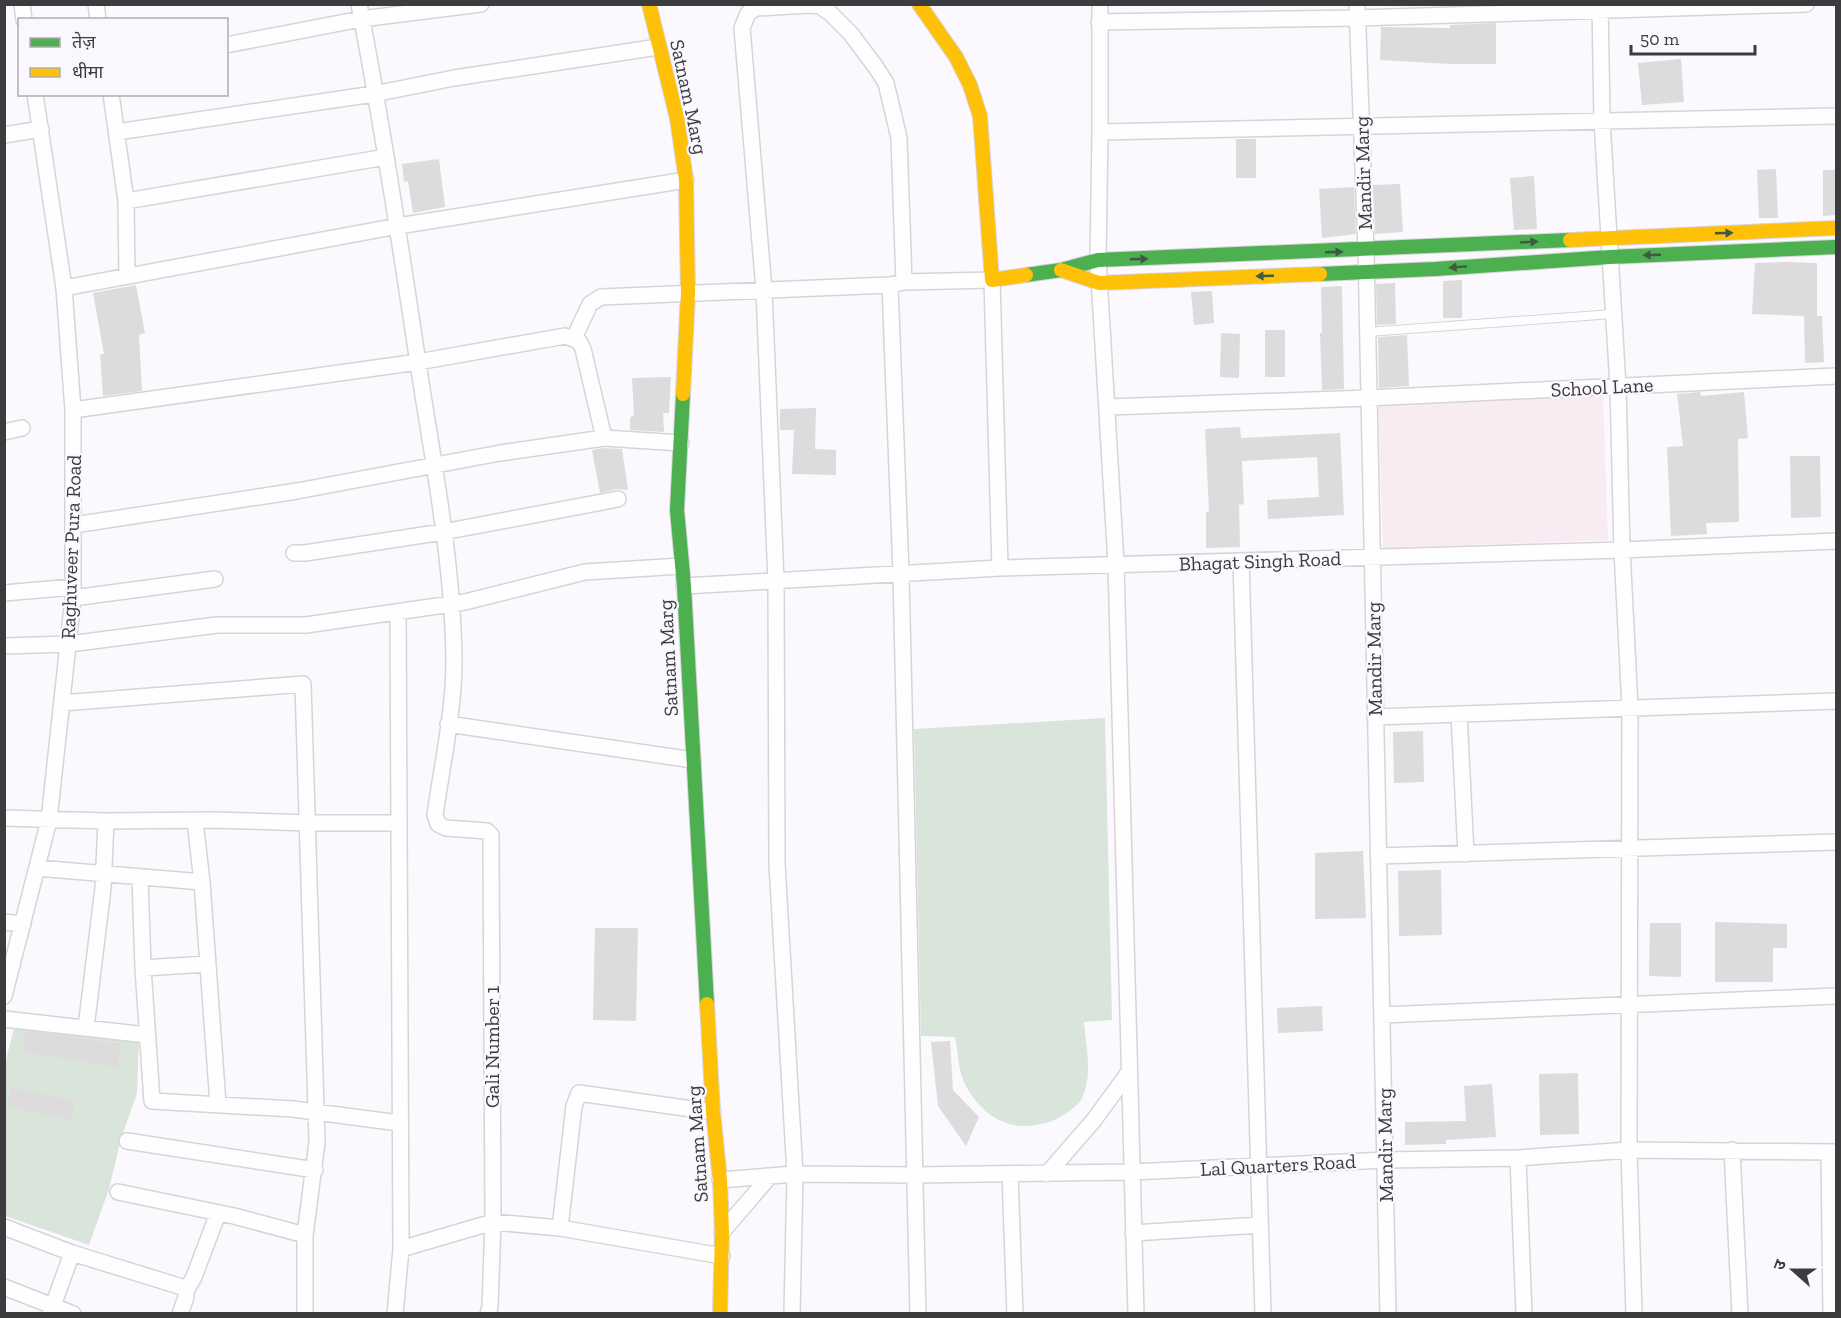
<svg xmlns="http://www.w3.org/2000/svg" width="1841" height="1318" font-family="'Zilla Slab','Noto Sans Devanagari',serif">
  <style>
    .education { fill: #f8ecf2 }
    .green { fill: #d9e5db }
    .building { fill: #dddbdc }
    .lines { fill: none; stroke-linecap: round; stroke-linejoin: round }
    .lane-casing { stroke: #d6d4d7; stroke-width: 10 }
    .street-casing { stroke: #d6d4d7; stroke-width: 18 }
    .fast-casing { stroke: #d6d4d7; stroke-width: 16 }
    .slow-casing { stroke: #d6d4d7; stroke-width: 16 }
    .lane { stroke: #fefeff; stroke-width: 8 }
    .street { stroke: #fefeff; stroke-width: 15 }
    .fast { stroke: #4caf50; stroke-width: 14 }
    .slow { stroke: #ffc107; stroke-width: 14 }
    .oneway { fill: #405942 }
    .labels { text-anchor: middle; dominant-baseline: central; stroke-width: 4.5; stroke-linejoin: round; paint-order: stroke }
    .street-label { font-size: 20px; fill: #3c3c3e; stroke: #faf8fe }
  </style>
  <rect width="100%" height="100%" fill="#fbf9fd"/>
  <path class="education" d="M 1603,394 L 1608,540 L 1383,548 L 1378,402 Z"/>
  <path class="green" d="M 1105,718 L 1112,1020 L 1084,1022 C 1086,1046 1093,1075 1082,1098 C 1077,1108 1059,1119 1049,1122 C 1013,1134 984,1119 966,1086 C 958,1072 958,1052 955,1037 L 921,1036 L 914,729 Z
    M 18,1012 L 139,1036 L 137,1093 L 121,1139 L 109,1189 L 89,1245 L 5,1216 L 5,1064 Z"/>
  <path class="building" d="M 1496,23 L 1496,64 L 1450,64 L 1380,60 L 1381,27 L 1450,28 L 1450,25 Z
    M 1681,59 L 1684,102 L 1642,105 L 1638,63 Z
    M 1236,139 L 1256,139 L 1256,178 L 1236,178 Z
    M 439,159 L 445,207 L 413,213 L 408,181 L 404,182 L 402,164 Z
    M 1776,169 L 1778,218 L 1759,218 L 1757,170 Z
    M 1823,170 L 1836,170 L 1836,215 L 1823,216 Z
    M 1534,176 L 1537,229 L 1514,230 L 1510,178 Z
    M 1400,184 L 1403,232 L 1375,234 L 1373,185 Z
    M 1354,187 L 1356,234 L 1322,238 L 1319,189 Z
    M 1785,262 L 1817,263 L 1817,316 L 1822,316 L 1824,362 L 1805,363 L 1804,316 L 1752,314 L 1755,263 Z
    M 1462,280 L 1462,318 L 1443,318 L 1443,281 Z
    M 1395,283 L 1396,324 L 1377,325 L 1376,284 Z
    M 136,285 L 145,333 L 139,335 L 142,391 L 103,396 L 100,354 L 104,354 L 93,293 Z
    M 1342,286 L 1344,389 L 1322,390 L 1320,333 L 1322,333 L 1321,287 Z
    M 1212,291 L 1214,323 L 1194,325 L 1191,292 Z
    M 1265,330 L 1285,330 L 1285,377 L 1265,377 Z
    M 1221,333 L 1240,334 L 1239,378 L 1220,377 Z
    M 1407,335 L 1409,386 L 1379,388 L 1378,337 Z
    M 671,377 L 669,413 L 663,413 L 664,432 L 630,430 L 630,417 L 634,416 L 632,378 Z
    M 1700,392 L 1701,396 L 1744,392 L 1748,438 L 1738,439 L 1739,522 L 1706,523 L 1707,534 L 1671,536 L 1667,447 L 1683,446 L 1677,394 Z
    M 816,408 L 815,449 L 836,450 L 836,475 L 792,474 L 794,430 L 780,430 L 780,409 Z
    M 1240,427 L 1241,438 L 1340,433 L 1344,515 L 1268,519 L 1267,500 L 1319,497 L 1317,457 L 1242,461 L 1244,504 L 1239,505 L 1240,547 L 1206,548 L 1206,512 L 1209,512 L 1205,429 Z
    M 604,448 L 622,449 L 628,490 L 616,489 L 600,493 L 592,450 Z
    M 1790,456 L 1820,456 L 1821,517 L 1791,518 Z
    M 1423,731 L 1424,782 L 1394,783 L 1393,732 Z
    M 1363,851 L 1366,918 L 1315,919 L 1315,853 Z
    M 1441,870 L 1442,935 L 1399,936 L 1398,871 Z
    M 1715,922 L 1787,924 L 1787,948 L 1773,948 L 1773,982 L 1715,982 Z
    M 1650,923 L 1681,923 L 1681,977 L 1649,976 Z
    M 595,928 L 638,928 L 636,1021 L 593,1020 Z
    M 1322,1006 L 1323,1031 L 1278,1033 L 1277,1008 Z
    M 25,1031 L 121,1044 L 118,1067 L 22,1052 Z
    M 950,1041 L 953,1090 L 979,1117 L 966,1146 L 938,1106 L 931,1042 Z
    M 1578,1073 L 1579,1134 L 1540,1135 L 1539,1074 Z
    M 1492,1084 L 1496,1137 L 1446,1140 L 1446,1144 L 1405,1145 L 1405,1122 L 1466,1121 L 1464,1086 Z
    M 11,1088 L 75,1101 L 71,1120 L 7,1107 Z"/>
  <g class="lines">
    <defs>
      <path id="lane" d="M 1367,332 L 1613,314"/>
      <path id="street" d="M 22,4 L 24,20
        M 96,4 L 98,20
        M 359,4 C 382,124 400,243 418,363 C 433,462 453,561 454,661 C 454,711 442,765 435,815 L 438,824 L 446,828 L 487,831 L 491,835 L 491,842 L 493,1222 L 490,1307 L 488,1314
        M 1100,4 L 1100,132 L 1098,260 L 1116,564 L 1136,1314
        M 1357,4 L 1366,251 L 1388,1314
        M 1600,4 L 1602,121 L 1618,386 L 1622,550 L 1630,708 L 1629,1150 L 1634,1314
        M 1099,22 L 1357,18 L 1806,4
        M 226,45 L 361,19 L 481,4
        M 111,94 L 126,201 L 127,275
        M 117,132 L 374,94 L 454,78 L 658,47
        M 1100,132 L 1836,116
        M 4,135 L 41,129
        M 126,201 L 386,157
        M 890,285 L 901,573 L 918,1314
        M 64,288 L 398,226 L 686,180
        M 574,338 L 590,304 L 601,297 L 890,285 L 904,282 L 992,280 L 1000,568
        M 1108,407 L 1368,398 L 1836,376
        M 73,410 L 418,362 L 565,336 L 579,341 L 583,349 L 604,438
        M 4,432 L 22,428
        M 74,525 L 297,491 L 500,453 L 604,438 L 681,443
        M 294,553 L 305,553 L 443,532 L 618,499
        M 1241,561 L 1263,1314
        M 684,586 L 1000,568 L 1622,550 L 1836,541
        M 4,593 L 73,587
        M 73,598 L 215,579
        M 4,646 L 69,644 L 217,625 L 306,625 L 465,602 L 585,572 L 681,566
        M 62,703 L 303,684 L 317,1142 L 305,1235 L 305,1314
        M 1459,714 L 1466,854
        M 1375,717 L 1836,701
        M 448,724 L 693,760
        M 4,818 L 106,821 L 214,820 L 309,823 L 399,823
        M 195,821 L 202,882 L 218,1104
        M 1378,856 L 1836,842
        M 37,868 L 202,882
        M 140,877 L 143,968
        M 4,922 L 23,924
        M 208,964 L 143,968 L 152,1101 L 293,1109 L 399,1123
        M 4,996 L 49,820 L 73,598 L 73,410 L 64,288 L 35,94
        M 1382,1015 L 1836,996
        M 4,1019 L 147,1035
        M 86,1028 L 103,888 L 106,821
        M 127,1141 L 315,1170
        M 1732,1150 L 1740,1314
        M 1829,1152 L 1831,1314
        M 1518,1158 L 1524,1314
        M 1010,1174 L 1015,1314
        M 1047,1174 L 1094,1120 L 1129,1072
        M 720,1180 L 795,1174 L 915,1175 L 1132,1172 L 1385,1160 L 1518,1158 L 1629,1150 L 1836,1152
        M 118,1192 L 234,1216 L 305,1235
        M 4,1227 L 72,1253
        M 560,1228 L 574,1106 L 579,1093 L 713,1112
        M 722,1232 L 770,1176
        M 1133,1233 L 1260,1225
        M 401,1249 L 493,1222 L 560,1228 L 722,1256
        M 4,1287 L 73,1314
        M 186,1291 L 194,1277 L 218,1213
        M 50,1314 L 72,1253 L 182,1287 L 186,1291 L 186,1297 L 180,1314
        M 395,1314 L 401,1249 L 398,612
        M 792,1314 L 795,1174 L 777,864 L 776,581 L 764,290 L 742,28 L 748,13 L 756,8 L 809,5 L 820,6 L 830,13 L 851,34 L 875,66 L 886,83 L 899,138 L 904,282"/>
      <path id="fast" d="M 1320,274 L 1435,269 L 1610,257 L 1836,247
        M 1026,275 L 1061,270 L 1098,260 L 1570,240
        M 683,394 L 677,510 L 684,586 L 707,1004"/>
      <path id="slow" d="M 649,4 L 677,118 L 686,180 L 688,293 L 683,394
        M 919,4 L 956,57 L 970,85 L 980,116 L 992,280 L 1026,275
        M 1570,240 L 1836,228
        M 1061,270 L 1099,283 L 1320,274
        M 707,1004 L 713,1112 L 720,1180 L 722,1232 L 720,1314"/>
    </defs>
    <use href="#lane" class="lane-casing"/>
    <use href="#street" class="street-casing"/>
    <use href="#fast" class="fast-casing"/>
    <use href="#slow" class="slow-casing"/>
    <use href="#lane" class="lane"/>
    <use href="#street" class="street"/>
    <use href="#fast" class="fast"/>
    <use href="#slow" class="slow"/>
  </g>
  <defs><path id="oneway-solid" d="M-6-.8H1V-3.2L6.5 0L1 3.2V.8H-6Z" transform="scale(1.5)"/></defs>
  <g class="oneway">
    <use href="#oneway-solid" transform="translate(1724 233) rotate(-2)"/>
    <use href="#oneway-solid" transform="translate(1529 242) rotate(-3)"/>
    <use href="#oneway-solid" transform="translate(1334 252) rotate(-2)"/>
    <use href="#oneway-solid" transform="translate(1652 255) rotate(178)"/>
    <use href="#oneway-solid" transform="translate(1139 259) rotate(-2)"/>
    <use href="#oneway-solid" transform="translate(1458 267) rotate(176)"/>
    <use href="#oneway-solid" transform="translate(1265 276) rotate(178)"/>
  </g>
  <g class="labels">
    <g class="street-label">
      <text transform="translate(689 97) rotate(78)">Satnam Marg</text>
      <text transform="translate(1363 173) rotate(-92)">Mandir Marg</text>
      <text transform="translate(1602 387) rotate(-3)">School Lane</text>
      <text transform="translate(71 547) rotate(-88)">Raghuveer Pura Road</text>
      <text transform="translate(1260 561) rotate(-2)">Bhagat Singh Road</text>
      <text transform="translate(668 658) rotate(-93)">Satnam Marg</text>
      <text transform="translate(1374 659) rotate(-91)">Mandir Marg</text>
      <text transform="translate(492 1047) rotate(-90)">Gali Number 1</text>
      <text transform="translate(697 1144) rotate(-94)">Satnam Marg</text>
      <text transform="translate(1385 1145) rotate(-91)">Mandir Marg</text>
      <text transform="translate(1278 1165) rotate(-3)">Lal Quarters Road</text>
    </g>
  </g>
  <rect width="1841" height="1318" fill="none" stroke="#3c3c3e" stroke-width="12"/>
  <rect x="18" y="18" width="210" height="78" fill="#faf8fe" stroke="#aeadb1" stroke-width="1.5"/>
  <rect x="30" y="38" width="30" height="9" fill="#4caf50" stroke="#aeadb1" stroke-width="1.5"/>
  <text x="72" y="48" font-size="18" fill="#3c3c3e">तेज़</text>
  <rect x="30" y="68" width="30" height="9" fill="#ffc107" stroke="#aeadb1" stroke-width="1.5"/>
  <text x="72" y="78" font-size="18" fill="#3c3c3e">धीमा</text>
  <g transform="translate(1793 1270) rotate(291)" stroke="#faf8fe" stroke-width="4.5" paint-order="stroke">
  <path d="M0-4.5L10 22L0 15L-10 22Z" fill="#3c3c3e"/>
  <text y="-9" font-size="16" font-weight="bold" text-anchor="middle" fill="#3c3c3e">उ</text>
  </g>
  <path d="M1631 45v9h124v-9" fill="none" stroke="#3c3c3e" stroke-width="3"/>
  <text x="1640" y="45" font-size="18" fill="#3c3c3e" stroke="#faf8fe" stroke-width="4.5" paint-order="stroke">50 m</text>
</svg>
